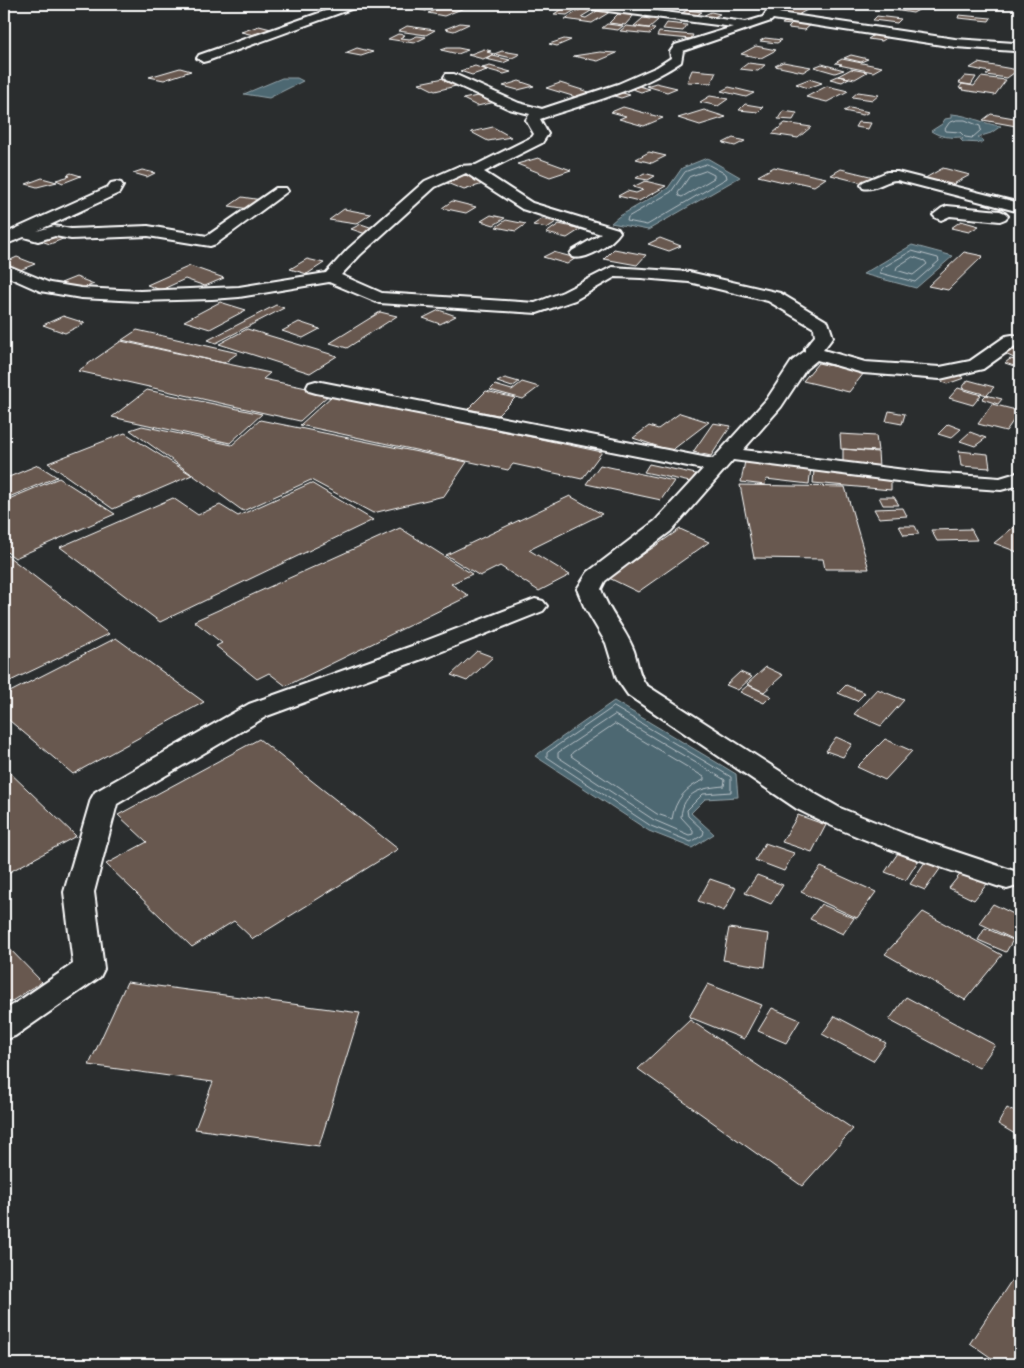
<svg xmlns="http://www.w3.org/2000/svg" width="1024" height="1368" font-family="Itim,sans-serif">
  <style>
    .water { fill: #4d6772; stroke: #94a4aa }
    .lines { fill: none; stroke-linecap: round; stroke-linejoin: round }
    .shore { stroke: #b8c2c7; stroke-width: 1 }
    .building { fill: #68594f; stroke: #fff }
    .street-casing { stroke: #fff; stroke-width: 4 }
    .street { fill: #2a2d2e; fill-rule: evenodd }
  </style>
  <rect width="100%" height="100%" fill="#2a2d2e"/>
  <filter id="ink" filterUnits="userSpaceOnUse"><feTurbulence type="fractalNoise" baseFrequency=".02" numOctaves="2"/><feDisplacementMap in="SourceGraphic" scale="10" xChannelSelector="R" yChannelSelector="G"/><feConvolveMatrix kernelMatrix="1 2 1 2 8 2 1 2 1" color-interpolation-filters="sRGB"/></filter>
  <g filter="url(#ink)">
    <path class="water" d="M 282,78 L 297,78 L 303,81 L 269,98 L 244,94 Z
      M 951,114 C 970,115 983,124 1001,126 L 991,133 L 978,137 L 983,140 L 982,143 L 963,142 L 960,139 L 963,139 L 961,137 C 951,138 940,137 931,131 L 942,124 L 945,119 L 951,118 Z
      M 707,158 L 740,177 L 648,230 L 611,223 L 618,217 L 668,188 L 682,168 Z
      M 912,245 L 953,256 L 916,288 L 863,274 Z
      M 614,701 L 736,774 L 738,797 L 705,799 L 691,813 L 714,834 L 692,848 L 649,831 L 535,756 Z"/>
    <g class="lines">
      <path class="shore" d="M 957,120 L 965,120 L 980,126 L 981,130 L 972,138 L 965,137 L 960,132 L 946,131 L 945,129 L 949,123 Z
        M 707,164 L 726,174 L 727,178 L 647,225 L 627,221 L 628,217 L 671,192 L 685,172 Z
        M 706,171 L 714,175 L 714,178 L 682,197 L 679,196 L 678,193 L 689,177 Z
        M 912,251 L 938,258 L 939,261 L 915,282 L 880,273 L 881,269 Z
        M 913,257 L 925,261 L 927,264 L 913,275 L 896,270 L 897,267 Z
        M 614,707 L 731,777 L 731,792 L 703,794 L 687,810 L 688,816 L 704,831 L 703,835 L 691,842 L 651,826 L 547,757 L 547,753 Z
        M 615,715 L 725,780 L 724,786 C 702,788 683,791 681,817 L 693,830 L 693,834 L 689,835 L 654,820 L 558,757 L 558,753 Z
        M 615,724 L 704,777 L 704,780 C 686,787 675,800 672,819 L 657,814 L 571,756 L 572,753 Z"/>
    </g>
    <path class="building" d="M 426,4 L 440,4 L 445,5 L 426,11 L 412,8 Z
      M 450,4 L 469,6 L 444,16 L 428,13 Z
      M 656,4 L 682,4 L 676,8 L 653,5 Z
      M 692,4 L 694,4 L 709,6 L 701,10 L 684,7 Z
      M 568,5 L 580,7 L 567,15 L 554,14 Z
      M 914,5 L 924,7 L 913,13 L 894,10 L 901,6 L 911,7 Z
      M 586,6 L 596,8 L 581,17 L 586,18 L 602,8 L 613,10 L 592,23 L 565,19 Z
      M 790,7 L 807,10 L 794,17 L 776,15 Z
      M 687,10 L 702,12 L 697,15 L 682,13 Z
      M 711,12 L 720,14 L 710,19 L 700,17 Z
      M 618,14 L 634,15 L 625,25 L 609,23 Z
      M 959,15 L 991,18 L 989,21 L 958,18 Z
      M 877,16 L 901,19 L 897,23 L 873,20 Z
      M 643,18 L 658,20 L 649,28 L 634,26 Z
      M 797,21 L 813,23 L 805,30 L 788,28 L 791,25 L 782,24 L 785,22 L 794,23 Z
      M 460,23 L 469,24 L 454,31 L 445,29 Z
      M 667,23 L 687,25 L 683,31 L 663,29 Z
      M 607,24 L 623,26 L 618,30 L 602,28 Z
      M 259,26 L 275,30 L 258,36 L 241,32 Z
      M 407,26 L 435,30 L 426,35 L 398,31 Z
      M 626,26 L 655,29 L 650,34 L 620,31 Z
      M 659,32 L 693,35 L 691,39 L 657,36 Z
      M 398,34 L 405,35 L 400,38 L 410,39 L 417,36 L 426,37 L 414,43 L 388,39 Z
      M 874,35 L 888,37 L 882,41 L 868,39 Z
      M 765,38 L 782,40 L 777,43 L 760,41 Z
      M 564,39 L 571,40 L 557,46 L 549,44 Z
      M 756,46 L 776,50 L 761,58 L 741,54 Z
      M 357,48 L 373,52 L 361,56 L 345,53 Z
      M 447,48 L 458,48 L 468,50 L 458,54 L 441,50 Z
      M 484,49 L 491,51 L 487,52 L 494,54 L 483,59 L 468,55 Z
      M 502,51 L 520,54 L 512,58 L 494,54 Z
      M 600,52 L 617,53 L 598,61 L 573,56 Z
      M 851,55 L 868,59 L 861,62 L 844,58 Z
      M 493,56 L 510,60 L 503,63 L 486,59 Z
      M 842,59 L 882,67 L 873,72 L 839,65 L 842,64 L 835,63 Z
      M 783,62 L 811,67 L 803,72 L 775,66 Z
      M 748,63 L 765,65 L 758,71 L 740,69 Z
      M 978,63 L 1018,70 L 1007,78 L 986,75 L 990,72 L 970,68 Z
      M 822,64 L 844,70 L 835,73 L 814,67 Z
      M 475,66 L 487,70 L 472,75 L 460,71 Z
      M 490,66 L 511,72 L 504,74 L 482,68 Z
      M 180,68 L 191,71 L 164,80 L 149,77 Z
      M 851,69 L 867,72 L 855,79 L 838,76 Z
      M 692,70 L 716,72 L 711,83 L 687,82 Z
      M 837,76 L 849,78 L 842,82 L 830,79 Z
      M 965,76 L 976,77 L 971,85 L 959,83 Z
      M 981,77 L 1006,80 L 995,95 L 962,90 L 963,89 L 959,88 L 962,84 L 974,86 Z
      M 444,78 L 460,85 L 435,91 L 419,83 Z
      M 809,79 L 822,83 L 808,88 L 796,84 Z
      M 519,81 L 534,86 L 518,90 L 503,86 Z
      M 560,83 L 592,93 L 579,98 L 546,88 Z
      M 656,83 L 677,88 L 667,92 L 646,86 Z
      M 639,86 L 650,89 L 641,92 L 630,88 Z
      M 827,86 L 848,91 L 827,102 L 806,97 Z
      M 729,87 L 754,93 L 746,97 L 721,91 Z
      M 615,91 L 630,95 L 621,98 L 607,94 Z
      M 858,92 L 879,95 L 873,100 L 852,97 Z
      M 482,95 L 496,102 L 477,106 L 463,99 Z
      M 710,96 L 728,99 L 718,106 L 700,102 Z
      M 745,104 L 763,107 L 758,112 L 739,110 Z
      M 623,107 L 663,118 L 644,126 L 619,119 L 626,116 L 611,112 Z
      M 850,108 L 869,112 L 863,115 L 844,111 Z
      M 704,110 L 726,117 L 700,125 L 678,118 Z
      M 783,111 L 797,113 L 793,120 L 778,119 Z
      M 991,114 L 1020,119 L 1020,123 L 1016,126 L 983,120 Z
      M 858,122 L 871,123 L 868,129 L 855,127 Z
      M 785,123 L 811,127 L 798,138 L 772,134 Z
      M 493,127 L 511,137 L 488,141 L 471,132 Z
      M 733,138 L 745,141 L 735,146 L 723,143 Z
      M 649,152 L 666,156 L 652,163 L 636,159 Z
      M 538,158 L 571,170 L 550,177 L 517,164 Z
      M 774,167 L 826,178 L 814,186 L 792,181 L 788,183 L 758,176 Z
      M 943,168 L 970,175 L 946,188 L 920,181 Z
      M 841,169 L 874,177 L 863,183 L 831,175 Z
      M 142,170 L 155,173 L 147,177 L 133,173 Z
      M 71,173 L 81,176 L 63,183 L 56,180 L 70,176 L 67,175 Z
      M 644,173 L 655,176 L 648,180 L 636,178 Z
      M 464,174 L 486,183 L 464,190 L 442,181 Z
      M 42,178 L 57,182 L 37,187 L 26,184 Z
      M 645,181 L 666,186 L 639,201 L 618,196 L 627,191 L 636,193 L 643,190 L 633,187 Z
      M 242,197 L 262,200 L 249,209 L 229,206 Z
      M 452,201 L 476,207 L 466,213 L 442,208 Z
      M 344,209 L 371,214 L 356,224 L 329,220 Z
      M 491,215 L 505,218 L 494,225 L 481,221 Z
      M 542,219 L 556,222 L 547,228 L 533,225 Z
      M 506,220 L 526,224 L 516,231 L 496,227 Z
      M 961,221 L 979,226 L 969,232 L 951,228 Z
      M 361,224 L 376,229 L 366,234 L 351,229 Z
      M 559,224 L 581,229 L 567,238 L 546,233 Z
      M 55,233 L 68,237 L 50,244 L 38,240 Z
      M 660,238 L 681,246 L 669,251 L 648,244 Z
      M 614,249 L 646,255 L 637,265 L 604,259 Z
      M 553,252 L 576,258 L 567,264 L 543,257 Z
      M 964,252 L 983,256 L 948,290 L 928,286 Z
      M 17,257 L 35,264 L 20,270 L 4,263 Z
      M 307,259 L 324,263 L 307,274 L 290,269 Z
      M 190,266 L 224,278 L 205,286 L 185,279 L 161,290 L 147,285 Z
      M 76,277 L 94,284 L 79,290 L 61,283 Z
      M 220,302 L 246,310 L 210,329 L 184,321 Z
      M 276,305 L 284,308 L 216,343 L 208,340 Z
      M 439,310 L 456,316 L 440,324 L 423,318 Z
      M 380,312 L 397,316 L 347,348 L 330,343 Z
      M 63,316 L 85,323 L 65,333 L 43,325 Z
      M 299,322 L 320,329 L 303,338 L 282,331 Z
      M 247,329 L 337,356 L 310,373 L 219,344 Z
      M 137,330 L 238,353 L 224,363 L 122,340 Z
      M 121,341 L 270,373 L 263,379 L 331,393 L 300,421 L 78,371 Z
      M 1013,349 L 1020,352 L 1020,357 L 1016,359 L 1003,353 Z
      M 1010,359 L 1020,361 L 1020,368 L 1005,363 Z
      M 818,363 L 864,373 L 849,392 L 803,381 Z
      M 953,372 L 964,378 L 947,384 L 936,378 Z
      M 505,378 L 519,382 L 512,387 L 497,382 Z
      M 968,380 L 994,387 L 987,395 L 962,388 Z
      M 522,382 L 539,387 L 523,399 L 490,390 L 495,385 L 512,390 Z
      M 958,388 L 981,395 L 973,405 L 949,398 Z
      M 147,390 L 262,414 L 230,443 L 112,417 Z
      M 486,391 L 515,398 L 498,415 L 468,409 Z
      M 333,395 L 602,452 L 582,479 L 513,464 L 508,470 L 300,425 Z
      M 986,395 L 1002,399 L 998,404 L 982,399 Z
      M 992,404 L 1020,411 L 1006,431 L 978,424 Z
      M 889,411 L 905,414 L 902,424 L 886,421 Z
      M 680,413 L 709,422 L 671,451 L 633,438 L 649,426 L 658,429 Z
      M 260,420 L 467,462 L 444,496 L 373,513 L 311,480 L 243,511 L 130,430 L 142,426 L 232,445 Z
      M 713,423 L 731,426 L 711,456 L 693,452 Z
      M 948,424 L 961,429 L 951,438 L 938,434 Z
      M 970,432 L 986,438 L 975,446 L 960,441 Z
      M 125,433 L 192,475 L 113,509 L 48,463 Z
      M 840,434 L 876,436 L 878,451 L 841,449 Z
      M 843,449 L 878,452 L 879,467 L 843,465 Z
      M 959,451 L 988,454 L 990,468 L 961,466 Z
      M 745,461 L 811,468 L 809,484 L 766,479 L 765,485 L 741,482 Z
      M 649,464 L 696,474 L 690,482 L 644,472 Z
      M 38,465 L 57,477 L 4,499 L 4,479 Z
      M 600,465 L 674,481 L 661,500 L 586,484 Z
      M 814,470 L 891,477 L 891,490 L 813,483 Z
      M 59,478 L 115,514 L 15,558 L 4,550 L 4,501 Z
      M 311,483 L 373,520 L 160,622 L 60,547 L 173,498 L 198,515 L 220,505 L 238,516 Z
      M 740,485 L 845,487 L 869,569 L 825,569 L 823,559 L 754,558 Z
      M 570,496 L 602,514 L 529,550 L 570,575 L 539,591 L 500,566 L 480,576 L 446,555 Z
      M 879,497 L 894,497 L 899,505 L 883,505 Z
      M 903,508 L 907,516 L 879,518 L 874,509 Z
      M 899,526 L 915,526 L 919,534 L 904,535 Z
      M 1015,526 L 1020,528 L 1020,553 L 994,543 Z
      M 400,528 L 472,574 L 451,584 L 469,596 L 286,686 L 269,673 L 257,679 L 216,646 L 222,643 L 194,621 Z
      M 680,529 L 709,542 L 638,592 L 609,578 Z
      M 971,529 L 977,540 L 937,541 L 931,530 Z
      M 4,553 L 109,634 L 4,684 Z
      M 116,638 L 204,702 L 73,774 L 4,716 L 4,695 Z
      M 477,651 L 493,657 L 467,681 L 451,675 Z
      M 766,667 L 783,675 L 764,692 L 747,684 Z
      M 740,672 L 752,677 L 738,690 L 726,685 Z
      M 748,685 L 771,696 L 764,703 L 740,692 Z
      M 846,685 L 865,693 L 857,701 L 838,693 Z
      M 877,689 L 904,700 L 881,726 L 854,714 Z
      M 836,737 L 852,744 L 843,757 L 826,751 Z
      M 259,739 L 398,849 L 253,939 L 234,921 L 192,947 L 106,864 L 147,842 L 118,815 Z
      M 885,739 L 912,751 L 885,780 L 857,767 Z
      M 4,767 L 76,836 L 4,875 Z
      M 798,815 L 826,825 L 812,852 L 782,842 Z
      M 765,843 L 794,853 L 784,871 L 755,860 Z
      M 898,853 L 918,861 L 906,880 L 885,872 Z
      M 925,862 L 940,869 L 925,890 L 910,884 Z
      M 821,867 L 876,892 L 857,918 L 801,892 Z
      M 962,872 L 987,884 L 974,900 L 949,888 Z
      M 757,875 L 783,885 L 771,904 L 745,893 Z
      M 710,879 L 736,888 L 724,911 L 698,901 Z
      M 821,904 L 854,918 L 843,934 L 810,919 Z
      M 993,904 L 1020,917 L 1020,933 L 1015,940 L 979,923 Z
      M 923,912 L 1002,955 L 965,1000 L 885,954 Z
      M 729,928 L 769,934 L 765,967 L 723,960 Z
      M 985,928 L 1013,940 L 1006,952 L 978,940 Z
      M 4,943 L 42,982 L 4,1006 Z
      M 127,982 L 360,1013 L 319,1146 L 195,1129 L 213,1082 L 89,1065 Z
      M 708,984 L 762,1005 L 744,1039 L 689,1017 Z
      M 906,997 L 995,1045 L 979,1068 L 889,1020 Z
      M 772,1008 L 800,1020 L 786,1043 L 758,1031 Z
      M 835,1016 L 886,1043 L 873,1061 L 822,1034 Z
      M 690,1020 L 853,1129 L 802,1186 L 638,1069 Z
      M 1007,1108 L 1020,1115 L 1020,1137 L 998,1124 Z
      M 1017,1272 L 1020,1274 L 1020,1364 L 1000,1364 L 970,1343 Z"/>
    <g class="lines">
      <defs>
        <path id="street" d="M 345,4 L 360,4 L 359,6 L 207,61 L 203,62 L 197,58 L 199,55 Z
          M 571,4 L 599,4 L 746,22 L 763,17 L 767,11 L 779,4 L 792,4 L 779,13 L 955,39 L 1014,43 L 1020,47 L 1014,51 L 955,47 L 773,19 L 771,21 L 683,51 L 681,62 C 640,90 588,103 540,119 L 548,134 L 542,143 L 484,172 L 532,203 L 618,229 L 620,232 C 612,244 587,261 572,257 L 570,254 L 572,251 L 601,234 L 522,209 L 466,173 L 435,187 L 360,255 L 341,275 L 382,293 L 535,303 L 563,292 L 612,267 L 689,272 L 780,293 L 828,322 L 833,337 L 823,350 L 865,362 L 940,367 L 970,361 L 1006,336 L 1012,335 L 1018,336 L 1020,339 L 1018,344 L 983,369 L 940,379 L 863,373 L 817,360 L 806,369 L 781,407 L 743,450 L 929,473 L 1000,478 L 1020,472 L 1020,485 L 1001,490 L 929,485 L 733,460 L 671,531 L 605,581 L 601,589 C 608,612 626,629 634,651 C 638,663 638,674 646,685 L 817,795 L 840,808 L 915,838 L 1017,872 L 1020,877 L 1017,886 L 1007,889 L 997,886 C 929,863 861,842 797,809 L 628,695 L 617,679 L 606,643 L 584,606 L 577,589 L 588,572 L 655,521 L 703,469 L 316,393 L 309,391 L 307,387 L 309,383 L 316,381 L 713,459 L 767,399 L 792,361 L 805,351 L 805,348 L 815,336 L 814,328 L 768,301 L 689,282 L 641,278 L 615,277 L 575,300 L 537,313 L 379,303 L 329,282 L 239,297 L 212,299 L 140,301 L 81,298 L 40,291 L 4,275 L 4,264 L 50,283 L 81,288 L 140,291 L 239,287 L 326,273 L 348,249 L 425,181 L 459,166 L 476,165 L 532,137 L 534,134 L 526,120 L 530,114 L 509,109 L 446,80 L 444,77 L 446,74 L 454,74 L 519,103 L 542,109 L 618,84 L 657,67 L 671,58 L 670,52 L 675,45 L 733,27 L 576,7 Z
          M 887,172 L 897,172 L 1020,203 L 1020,212 L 897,180 C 885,180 875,191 863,188 L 861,185 L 863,182 Z
          M 116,182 L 121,183 L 123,186 L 119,193 L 37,231 L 54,226 L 71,229 L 148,226 L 207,236 L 276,188 L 286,188 L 288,191 L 216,244 L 210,246 L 148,236 L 71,239 L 55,236 L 38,241 L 24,237 L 4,245 L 4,234 L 108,187 L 111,183 Z
          M 947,206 L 1000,211 L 1005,213 L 1008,216 L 1005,219 L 1000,221 L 950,216 L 941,220 L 936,218 L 933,215 L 942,208 Z
          M 535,599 L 543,601 L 547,606 L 543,611 L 430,656 L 267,716 L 117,804 L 94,892 L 104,969 L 100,977 L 15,1036 L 4,1040 L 4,1011 L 73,964 L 64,892 L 91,799 L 95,792 L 249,704 L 412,646 Z"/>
      </defs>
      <use href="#street" class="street-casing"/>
      <use href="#street" class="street"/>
    </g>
  </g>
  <rect width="1024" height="1368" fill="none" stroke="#2a2d2e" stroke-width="20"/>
  <rect x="10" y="10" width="1004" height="1348" fill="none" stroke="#fff" stroke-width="2" filter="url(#ink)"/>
</svg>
